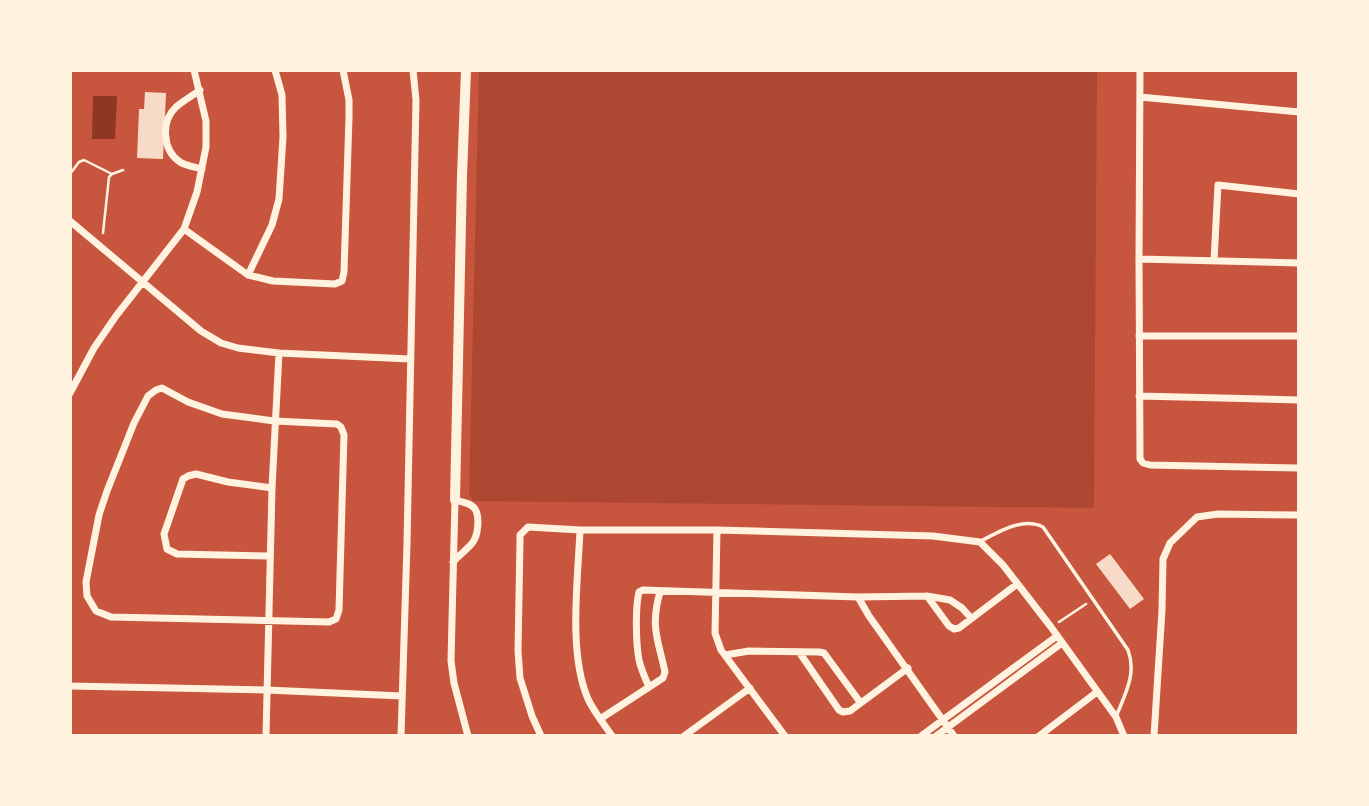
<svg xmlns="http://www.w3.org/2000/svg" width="1369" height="806" font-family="'IBM Plex Sans',sans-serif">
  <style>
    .green { fill: #ae4732 }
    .water { fill: #8f3625 }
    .building { fill: #f7dbc8 }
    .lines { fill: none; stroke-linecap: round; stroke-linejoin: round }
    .path { stroke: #fff3e0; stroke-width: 2.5 }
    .service { stroke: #fff3e0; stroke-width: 3.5 }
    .minor { stroke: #fff3e0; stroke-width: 7 }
    .tertiary { stroke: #fff3e0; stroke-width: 10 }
  </style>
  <rect width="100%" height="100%" fill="#c8553d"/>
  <path class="green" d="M 479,70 L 1097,70 L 1094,508 L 473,501 L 469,494 Z"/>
  <path class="water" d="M 93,96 L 117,96 L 115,139 L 92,139 Z"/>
  <path class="building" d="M 145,92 L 166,93 L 163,159 L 137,158 L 139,109 L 144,109 Z
    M 1110,554 L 1144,599 L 1130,609 L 1096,564 Z"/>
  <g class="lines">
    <path class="path" d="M 70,174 L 79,162 L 84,160 L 112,174
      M 103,233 L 109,177 L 112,174 L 123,170
      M 1059,622 L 1086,604"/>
    <path class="service" d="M 981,541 C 1000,531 1023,517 1043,527 L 1128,650 C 1137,674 1125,694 1116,717"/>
    <path class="minor" d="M 1140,70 L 1139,259 L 1140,459 L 1143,463 L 1150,465 L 1299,468
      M 200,90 C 192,96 183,101 176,107 C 161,121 162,150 180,162 C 186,166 195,167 202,169
      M 1140,97 L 1299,112
      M 70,221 L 201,331 L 221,343 L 238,348 L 279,353 L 410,359
      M 184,229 L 248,275 L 273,281 L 335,284 L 342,281 L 344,272 L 349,117 L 349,100 L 343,70
      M 1139,259 L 1299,263
      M 1214,261 L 1218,185 L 1299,194
      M 248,275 L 272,225 L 279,199 L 283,137 L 282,95 L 275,70
      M 1139,336 L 1299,336
      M 162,388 L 188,402 L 222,414 L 274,421 L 337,424 L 341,427 L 344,435 L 339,610 L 336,619 L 329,622 L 111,617 L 96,611 L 87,596 L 86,582 L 99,515 L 107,491 L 134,423 L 148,396 L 156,390 Z
      M 70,393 L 94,348 L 116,316 L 184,229 L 197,192 L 206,147 L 206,121 L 194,70
      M 1139,396 L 1299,400
      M 580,530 C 578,580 568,653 588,699 C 594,712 604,724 612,736
      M 717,530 L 715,633 L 721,650 L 785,736
      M 270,556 L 177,554 L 167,549 L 164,534 L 183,479 L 188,476 L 196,474 L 228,482 L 272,488
      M 453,562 C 459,555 468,549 473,542 C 478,535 480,517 475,509 C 471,503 462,502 455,500 L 451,661 L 454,683 L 468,736
      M 927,596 L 949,626 L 954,629 L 959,628 L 1017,584
      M 858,597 L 869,616 L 954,736
      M 799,652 L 839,710 L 843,712 L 850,711 L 908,668
      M 725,655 L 749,651 L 819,652 L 824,653 L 860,702
      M 70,686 L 267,690 L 402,696
      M 649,687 C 645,678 641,669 639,660 C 636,644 635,608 639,592 L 643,590 L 858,597 L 927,596 L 950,600 L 962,608 L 971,618
      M 600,719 L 663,678 L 665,672 C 658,639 650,627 660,592
      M 266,736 L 272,488 L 279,353
      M 401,736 L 407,544 L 416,100 L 413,70
      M 541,736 L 532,716 L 520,678 L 518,651 L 520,542 L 520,535 L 528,527 L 580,530 L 717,530 L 933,536 L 980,542 L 1003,565 L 1051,627 L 1116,717 L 1124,736
      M 684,736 L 750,688
      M 921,736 L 1057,636
      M 936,736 L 1062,643
      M 1039,736 L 1097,692
      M 1154,736 L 1162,610 L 1163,559 L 1170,543 L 1197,517 L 1218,514 L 1299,515"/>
    <path class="tertiary" d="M 455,500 L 462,176 L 466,70"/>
  </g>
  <rect width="1369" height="806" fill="none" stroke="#fff3e0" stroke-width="144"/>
</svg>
